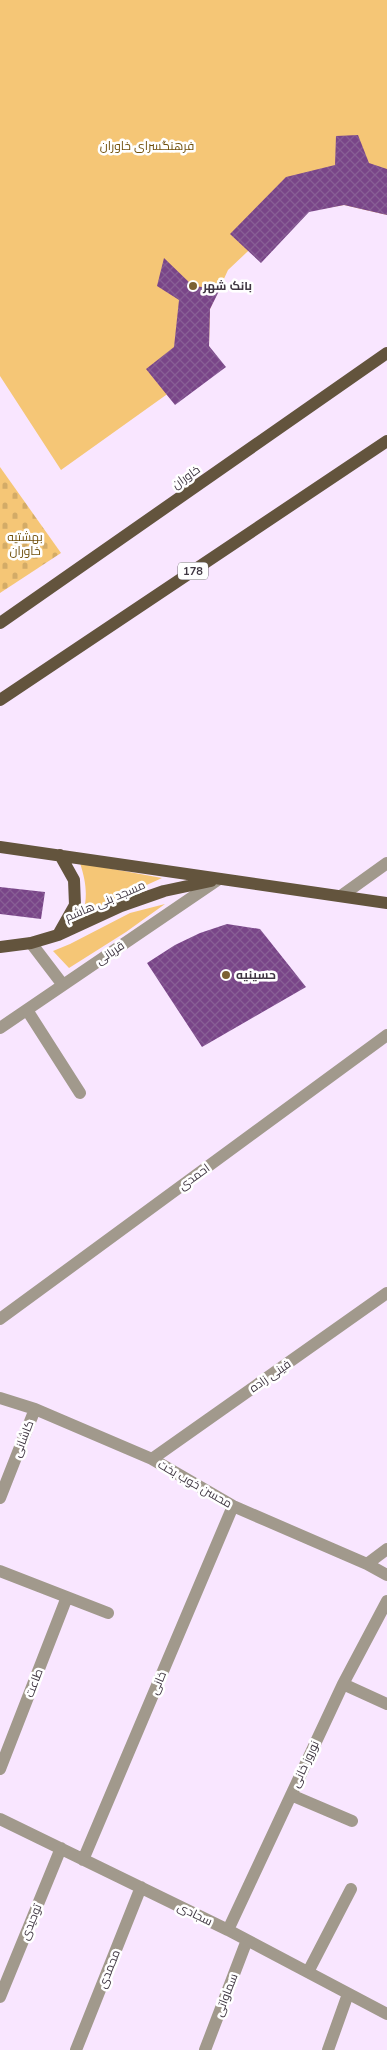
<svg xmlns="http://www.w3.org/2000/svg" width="387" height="2050" font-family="'Nunito Sans',Cairo,sans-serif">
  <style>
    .green { fill: #f5c676 }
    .cemetery { fill: url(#cemetery-stones) }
    .building { fill: url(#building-cross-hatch) }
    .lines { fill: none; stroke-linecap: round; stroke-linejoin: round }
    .minor { stroke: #a1998c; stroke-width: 12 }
    .major { stroke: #63543d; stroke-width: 12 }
    .poi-dot { fill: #7c6133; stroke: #fff; stroke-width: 2 }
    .labels { text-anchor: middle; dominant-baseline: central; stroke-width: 5; stroke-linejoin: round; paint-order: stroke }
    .shield { fill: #fff; stroke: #79737b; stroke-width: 1 }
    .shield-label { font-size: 11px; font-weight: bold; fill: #403743 }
    .park-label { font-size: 12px; fill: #70500c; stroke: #fff }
    .poi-label { font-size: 12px; font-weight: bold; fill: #403743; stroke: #fff; text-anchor: start }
    .street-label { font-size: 12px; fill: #403743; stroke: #fff }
  </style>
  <defs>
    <pattern id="cemetery-stones" width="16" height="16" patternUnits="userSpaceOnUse" patternTransform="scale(1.25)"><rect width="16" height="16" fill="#f5c676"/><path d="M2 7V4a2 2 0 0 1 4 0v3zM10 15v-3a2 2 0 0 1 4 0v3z" fill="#d3ab67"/></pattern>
    <pattern id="building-cross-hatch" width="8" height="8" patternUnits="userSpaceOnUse" patternTransform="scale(1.25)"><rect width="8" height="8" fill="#794588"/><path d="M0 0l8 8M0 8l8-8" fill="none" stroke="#885e95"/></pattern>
  </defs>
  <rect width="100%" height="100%" fill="#f9e6ff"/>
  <path class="green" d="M 0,0 L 387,0 L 387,215 L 344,205 L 304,212 L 264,236 L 228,270 L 210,309 L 209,346 L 215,360 L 61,470 L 0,376 Z
    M 80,863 L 162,878 L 83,914 C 88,895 86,882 80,863 Z
    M 165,904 L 126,932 L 69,968 L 53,951 L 70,944 L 130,913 Z"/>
  <path class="cemetery" d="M 0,467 L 61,553 L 0,593 Z"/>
  <path class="building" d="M 358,135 L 369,163 L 387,169 L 387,215 L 344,205 L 309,212 L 261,263 L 230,234 L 286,177 L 335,165 L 336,136 Z
    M 164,258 L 193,286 L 220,289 L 210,309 L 209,346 L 226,367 L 175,405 L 146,369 L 174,347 L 179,300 L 157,286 Z
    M 0,887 L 45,892 L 41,919 L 0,914 Z
    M 227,924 L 260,929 L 306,987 L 202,1047 L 147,963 L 175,945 L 200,933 Z"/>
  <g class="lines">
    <path class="minor" d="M 341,896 L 387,863
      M 31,943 L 63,985
      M 27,1010 L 80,1093
      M 0,1028 L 219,879
      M 0,1319 L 387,1035
      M 0,1398 L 35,1409 L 152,1459 L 233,1506 L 367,1564 L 387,1575
      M 152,1459 L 387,1293
      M 0,1498 L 35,1409
      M 367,1564 L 387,1549
      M 0,1571 L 108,1613
      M 343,1684 L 387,1704
      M 0,1769 L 67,1597
      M 291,1795 L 352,1821
      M 0,1819 L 228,1930 L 387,2014
      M 83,1860 L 233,1506
      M 228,1930 L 343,1684 L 387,1601
      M 308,1972 L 351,1889
      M 0,1997 L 61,1848
      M 76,2050 L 141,1887
      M 205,2050 L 247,1940
      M 328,2050 L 348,1994"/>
    <path class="major" d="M 0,623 L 387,353
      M 0,700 L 387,441
      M 0,847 L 387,903
      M 58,935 L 75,905 L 74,880 L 60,855
      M 0,947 L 31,943 L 58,935 L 121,906 L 164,891 L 211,881"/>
  </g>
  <g class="poi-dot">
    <circle cx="193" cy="286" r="5"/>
    <circle cx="226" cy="975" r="5"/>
  </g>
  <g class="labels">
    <rect class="shield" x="178" y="562.5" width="30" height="17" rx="4"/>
    <g class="shield-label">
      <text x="193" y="571">178</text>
    </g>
    <g class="park-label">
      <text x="147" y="146">فرهنگسرای خاوران</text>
      <text x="25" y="537">بهشتیه<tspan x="25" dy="14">خاوران</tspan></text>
    </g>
    <g class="poi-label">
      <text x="203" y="286">بانک شهر</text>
      <text x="236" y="975">حسینیه</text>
    </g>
    <g class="street-label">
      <text transform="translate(186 477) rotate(-35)">خاوران</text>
      <text transform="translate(105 901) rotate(-23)">مسجد بنی هاشم</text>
      <text transform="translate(110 953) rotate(-34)">قربانی</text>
      <text transform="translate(194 1177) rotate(-36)">احمدی</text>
      <text transform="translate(270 1376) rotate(-35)">فینی زاده</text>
      <text transform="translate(23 1439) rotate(-69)">کاشانی</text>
      <text transform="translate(195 1484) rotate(30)">محسن خوب بخت</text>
      <text transform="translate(34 1683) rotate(-69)">طاعت</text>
      <text transform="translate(158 1683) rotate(-67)">خانی</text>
      <text transform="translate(305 1764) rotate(-65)">نوروز خانی</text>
      <text transform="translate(195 1914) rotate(26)">سجادی</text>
      <text transform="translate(31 1922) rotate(-68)">توحیدی</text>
      <text transform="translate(109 1969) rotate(-68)">محمدی</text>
      <text transform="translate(226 1995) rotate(-69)">سماواتی</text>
    </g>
  </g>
</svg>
